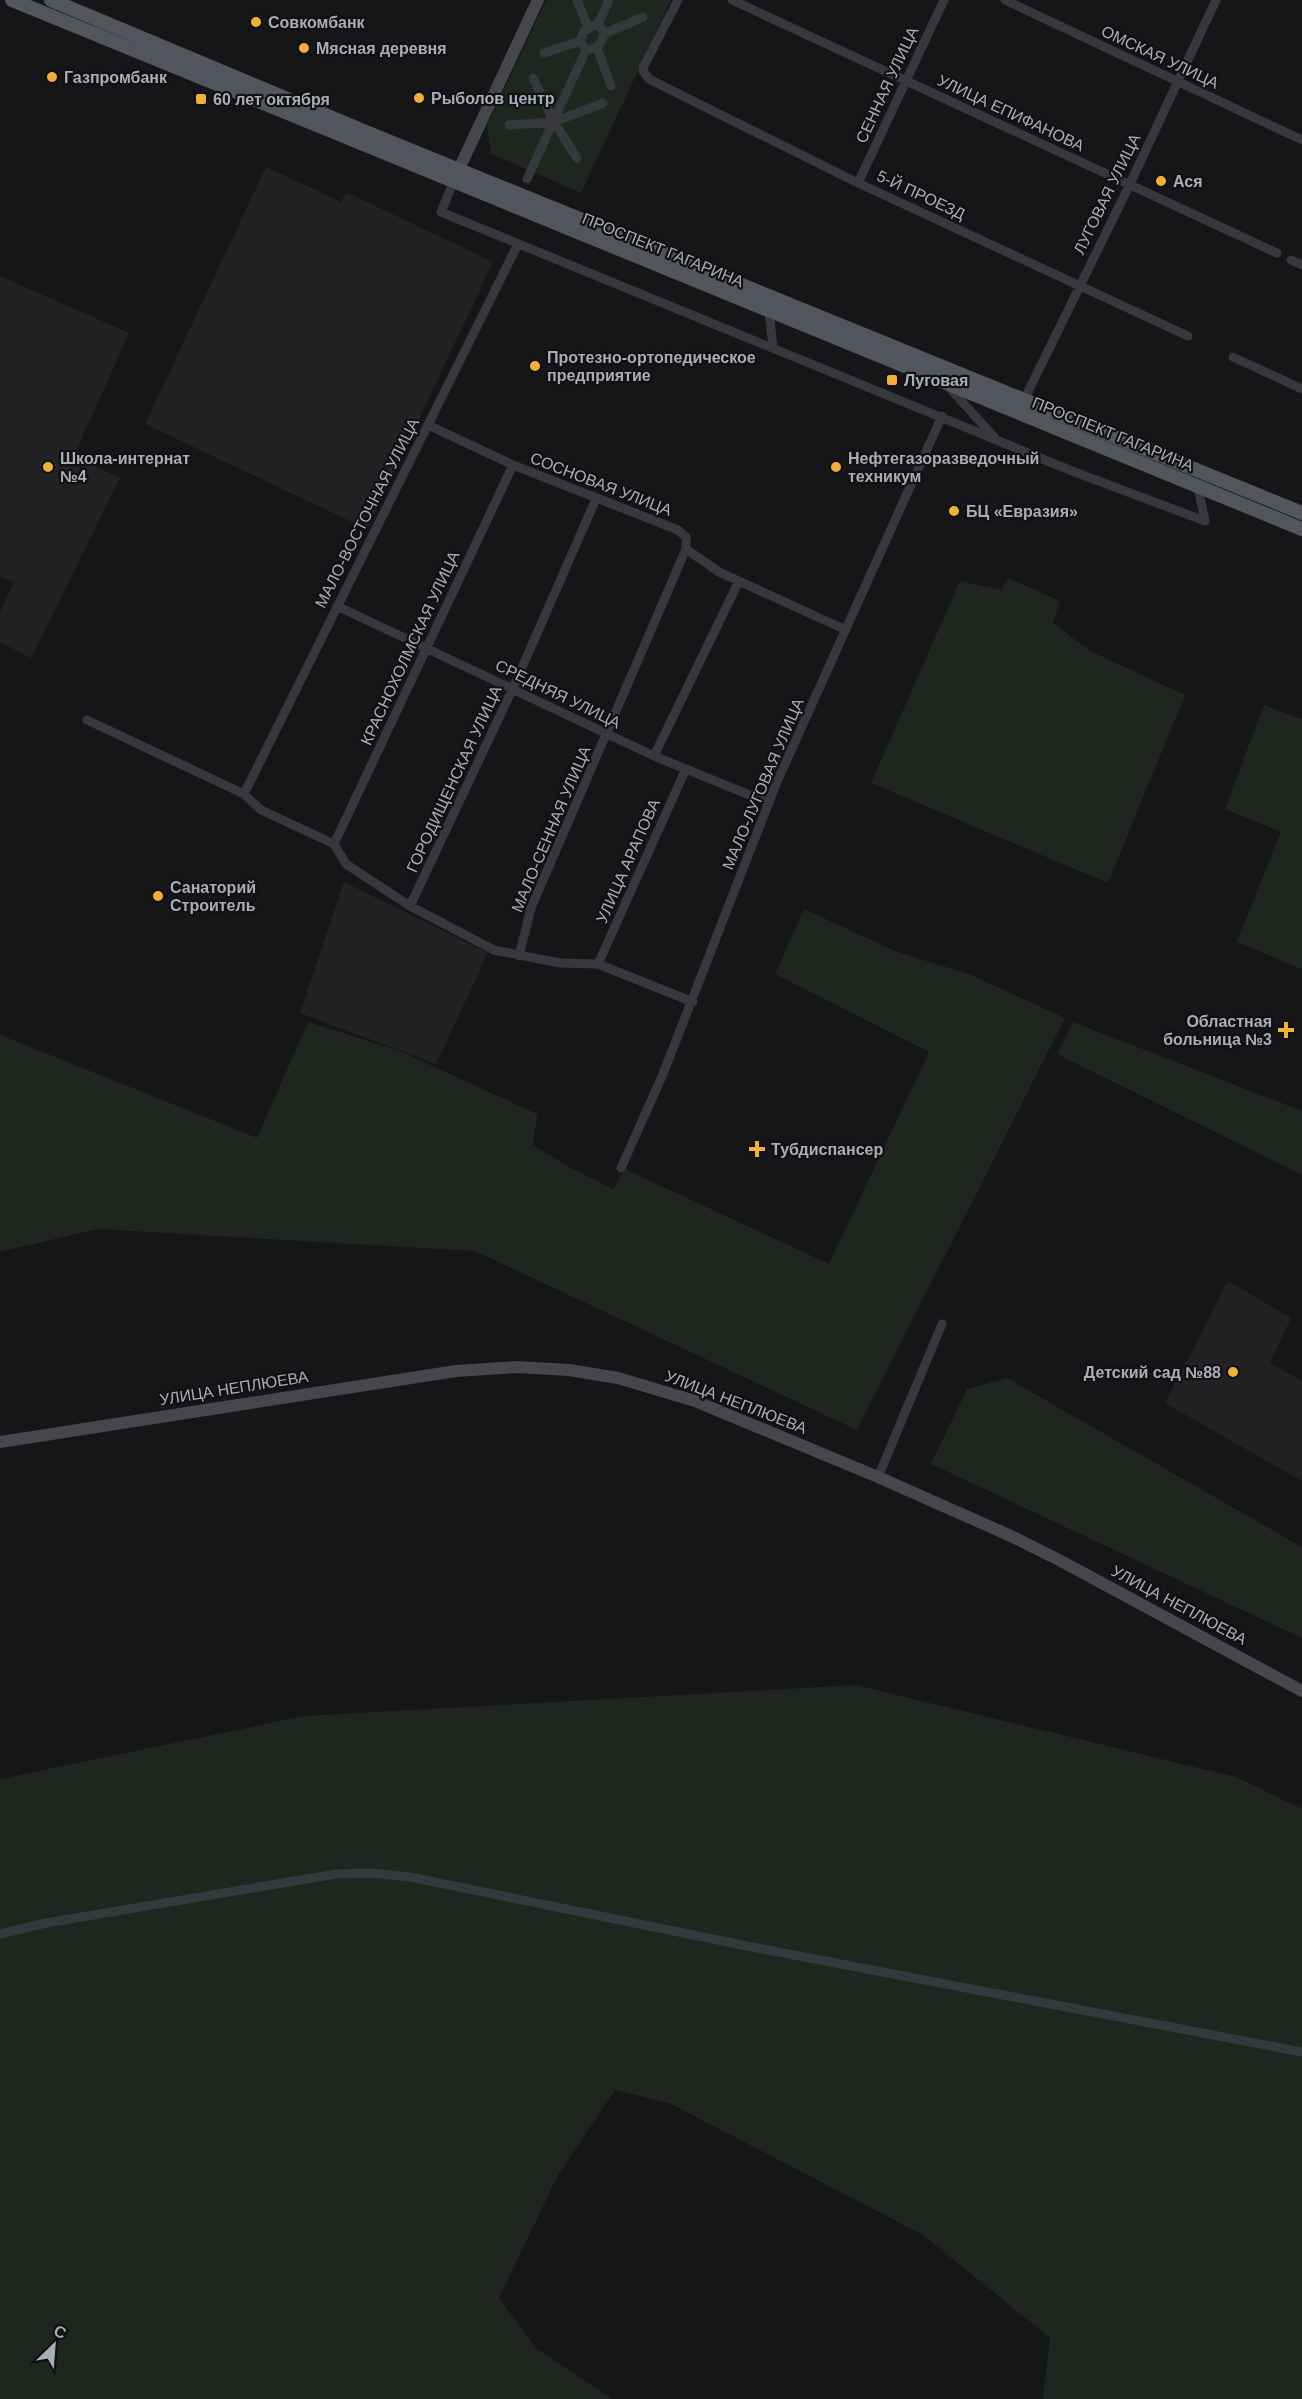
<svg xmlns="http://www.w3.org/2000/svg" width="1302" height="2399" font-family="Arial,sans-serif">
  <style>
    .built { fill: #222225 }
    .green { fill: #1e261f }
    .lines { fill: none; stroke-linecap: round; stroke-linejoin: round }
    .street { stroke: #37383d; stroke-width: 9 }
    .secondary { stroke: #45474d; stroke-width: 12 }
    .primary { stroke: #53555c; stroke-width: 14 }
    .poi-dot { fill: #f2b134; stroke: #111113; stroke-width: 2 }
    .labels { text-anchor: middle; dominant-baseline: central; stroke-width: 4.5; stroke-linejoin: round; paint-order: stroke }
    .poi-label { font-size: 16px; font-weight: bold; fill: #a8adb8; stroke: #111113; text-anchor: start }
    .street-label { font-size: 16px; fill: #a8adb8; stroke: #111113 }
  </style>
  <rect width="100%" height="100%" fill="#161618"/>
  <path class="built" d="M 266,167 L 341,202 L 346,192 L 493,262 L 367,529 L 145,424 Z
    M 0,276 L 129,333 L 74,456 L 120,478 L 31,658 L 0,642 L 0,612 L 14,582 L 0,576 Z
    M 344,882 L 488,953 L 436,1064 L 300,1013 Z
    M 1228,1281 L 1291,1318 L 1270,1363 L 1302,1381 L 1302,1481 L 1165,1403 Z"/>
  <path class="green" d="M 546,0 L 671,0 L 581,193 L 491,154 L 487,125 Z
    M 1008,578 L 1060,601 L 1053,623 L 1090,651 L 1185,695 L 1108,883 L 871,783 L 960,581 L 1001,590 Z
    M 1264,705 L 1302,719 L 1302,969 L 1237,942 L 1281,832 L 1225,809 Z
    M 804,909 L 895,951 L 971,975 L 1065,1018 L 857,1430 L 475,1251 L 97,1229 L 0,1252 L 0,1035 L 257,1138 L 308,1022 L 400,1051 L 537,1114 L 533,1145 L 571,1168 L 613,1189 L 625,1169 L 829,1264 L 929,1052 L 775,974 Z
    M 1073,1022 L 1302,1111 L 1302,1175 L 1057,1054 Z
    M 1007,1378 L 1302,1547 L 1302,1638 L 931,1464 L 967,1389 Z
    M 856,1685 L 1236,1777 L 1302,1809 L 1302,2399 L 1043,2399 L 1050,2338 L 923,2235 L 671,2104 L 615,2090 L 558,2175 L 499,2298 L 537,2349 L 612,2399 L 0,2399 L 0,1779 L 304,1716 Z"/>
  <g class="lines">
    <path class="street" d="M 577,0 L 588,27
      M 678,0 L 644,66 L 643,71 L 649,79 L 858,183 L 1188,336
      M 732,0 L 1277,253
      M 1005,0 L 1302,140
      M 597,26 L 609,0
      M 604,34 L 643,17
      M 597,48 L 611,86
      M 544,53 L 580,41
      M 533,78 L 554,122 L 577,158
      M 509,125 L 554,122 L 603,103
      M 527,179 L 586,50 C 597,49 601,45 604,34 L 601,28 L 595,25 L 584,31 L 580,41 L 586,50
      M 454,181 L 441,212 L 1072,471 L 1205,521
      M 858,183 L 944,0
      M 1291,260 L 1302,265
      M 769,312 L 773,347
      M 1233,357 L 1302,389
      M 947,385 L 994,437
      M 1024,400 L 1129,186 L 1216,0
      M 428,425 L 513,465 L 678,530 L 686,537 L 686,549 L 719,572 L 846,630
      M 1198,487 L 1205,521
      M 337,606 L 654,756 L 769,803
      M 87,720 L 244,794 L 261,810 L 334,844 L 346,864 L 410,906 L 494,950 L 560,963 L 598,964 L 693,1002
      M 654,756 L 739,581
      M 244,794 L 518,244
      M 334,844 L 513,465
      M 410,906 L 513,688 L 596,499
      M 519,956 L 531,908 L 686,549
      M 598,964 L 685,771
      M 621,1168 L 663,1074 L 776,784 L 942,416
      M 878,1477 L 942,1324
      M 0,1934 L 46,1923 L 336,1874 L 371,1873 L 410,1877 L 757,1948 L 1302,2052"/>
    <path class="secondary" d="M 459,169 L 538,0
      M 0,1442 L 456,1371 L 517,1367 L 569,1370 L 618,1378 L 695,1401 L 878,1477 L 1011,1536 L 1061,1561 L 1302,1691"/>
    <path class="primary" d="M 12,0 L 1302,529
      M 51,0 L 373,135 L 1302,513"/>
  </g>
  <g class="poi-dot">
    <circle cx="256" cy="22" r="6"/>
    <circle cx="304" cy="48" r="6"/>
    <circle cx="52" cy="77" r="6"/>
    <circle cx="419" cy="98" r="6"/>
    <rect x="195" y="93" width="12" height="12" rx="3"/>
    <circle cx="1161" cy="181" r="6"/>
    <circle cx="535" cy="366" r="6"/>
    <rect x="886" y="374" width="12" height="12" rx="3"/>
    <circle cx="48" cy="467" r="6"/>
    <circle cx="836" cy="467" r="6"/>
    <circle cx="954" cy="511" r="6"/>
    <circle cx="158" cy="896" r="6"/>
    <path d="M1283 1021h6v6h6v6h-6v6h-6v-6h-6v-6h6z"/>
    <path d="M754 1140h6v6h6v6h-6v6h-6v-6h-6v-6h6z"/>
    <circle cx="1233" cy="1372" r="6"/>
  </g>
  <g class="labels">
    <g class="poi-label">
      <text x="268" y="22">Совкомбанк</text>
      <text x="316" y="48">Мясная деревня</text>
      <text x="64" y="77">Газпромбанк</text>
      <text x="431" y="98">Рыболов центр</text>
      <text x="213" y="99">60 лет октября</text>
      <text x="1173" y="181">Ася</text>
      <text x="547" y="357">Протезно-ортопедическое<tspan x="547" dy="18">предприятие</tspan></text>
      <text x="904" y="380">Луговая</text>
      <text x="60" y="458">Школа-интернат<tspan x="60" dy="18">№4</tspan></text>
      <text x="848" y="458">Нефтегазоразведочный<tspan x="848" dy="18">техникум</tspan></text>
      <text x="966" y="511">БЦ «Евразия»</text>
      <text x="170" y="887">Санаторий<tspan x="170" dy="18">Строитель</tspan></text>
      <text x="1272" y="1021" text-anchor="end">Областная<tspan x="1272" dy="18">больница №3</tspan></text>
      <text x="771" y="1149">Тубдиспансер</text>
      <text x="1221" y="1372" text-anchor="end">Детский сад №88</text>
    </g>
    <g class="street-label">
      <text transform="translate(1160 57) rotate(25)">ОМСКАЯ УЛИЦА</text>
      <text transform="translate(887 85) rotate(-65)">СЕННАЯ УЛИЦА</text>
      <text transform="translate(1011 113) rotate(25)">УЛИЦА ЕПИФАНОВА</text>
      <text transform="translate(1107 194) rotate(-64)">ЛУГОВАЯ УЛИЦА</text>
      <text transform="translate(921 195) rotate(25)">5-Й ПРОЕЗД</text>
      <text transform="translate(663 250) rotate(22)">ПРОСПЕКТ ГАГАРИНА</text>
      <text transform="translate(1113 434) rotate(22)">ПРОСПЕКТ ГАГАРИНА</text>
      <text transform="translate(601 484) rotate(21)">СОСНОВАЯ УЛИЦА</text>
      <text transform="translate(367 513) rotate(-63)">МАЛО-ВОСТОЧНАЯ УЛИЦА</text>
      <text transform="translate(410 648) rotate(-65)">КРАСНОХОЛМСКАЯ УЛИЦА</text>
      <text transform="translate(558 694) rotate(26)">СРЕДНЯЯ УЛИЦА</text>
      <text transform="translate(454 779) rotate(-65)">ГОРОДИЩЕНСКАЯ УЛИЦА</text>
      <text transform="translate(763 784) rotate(-67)">МАЛО-ЛУГОВАЯ УЛИЦА</text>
      <text transform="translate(551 829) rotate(-67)">МАЛО-СЕННАЯ УЛИЦА</text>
      <text transform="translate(628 861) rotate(-66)">УЛИЦА АРАПОВА</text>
      <text transform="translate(234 1388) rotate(-9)">УЛИЦА НЕПЛЮЕВА</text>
      <text transform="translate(736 1402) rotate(21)">УЛИЦА НЕПЛЮЕВА</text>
      <text transform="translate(1179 1605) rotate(28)">УЛИЦА НЕПЛЮЕВА</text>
    </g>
  </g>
  <g transform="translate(54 2345) rotate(25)" stroke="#111113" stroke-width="4.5" paint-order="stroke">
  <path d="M0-4.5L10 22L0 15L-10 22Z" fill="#a8adb8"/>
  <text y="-9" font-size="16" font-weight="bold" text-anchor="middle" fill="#a8adb8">С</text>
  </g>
</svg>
